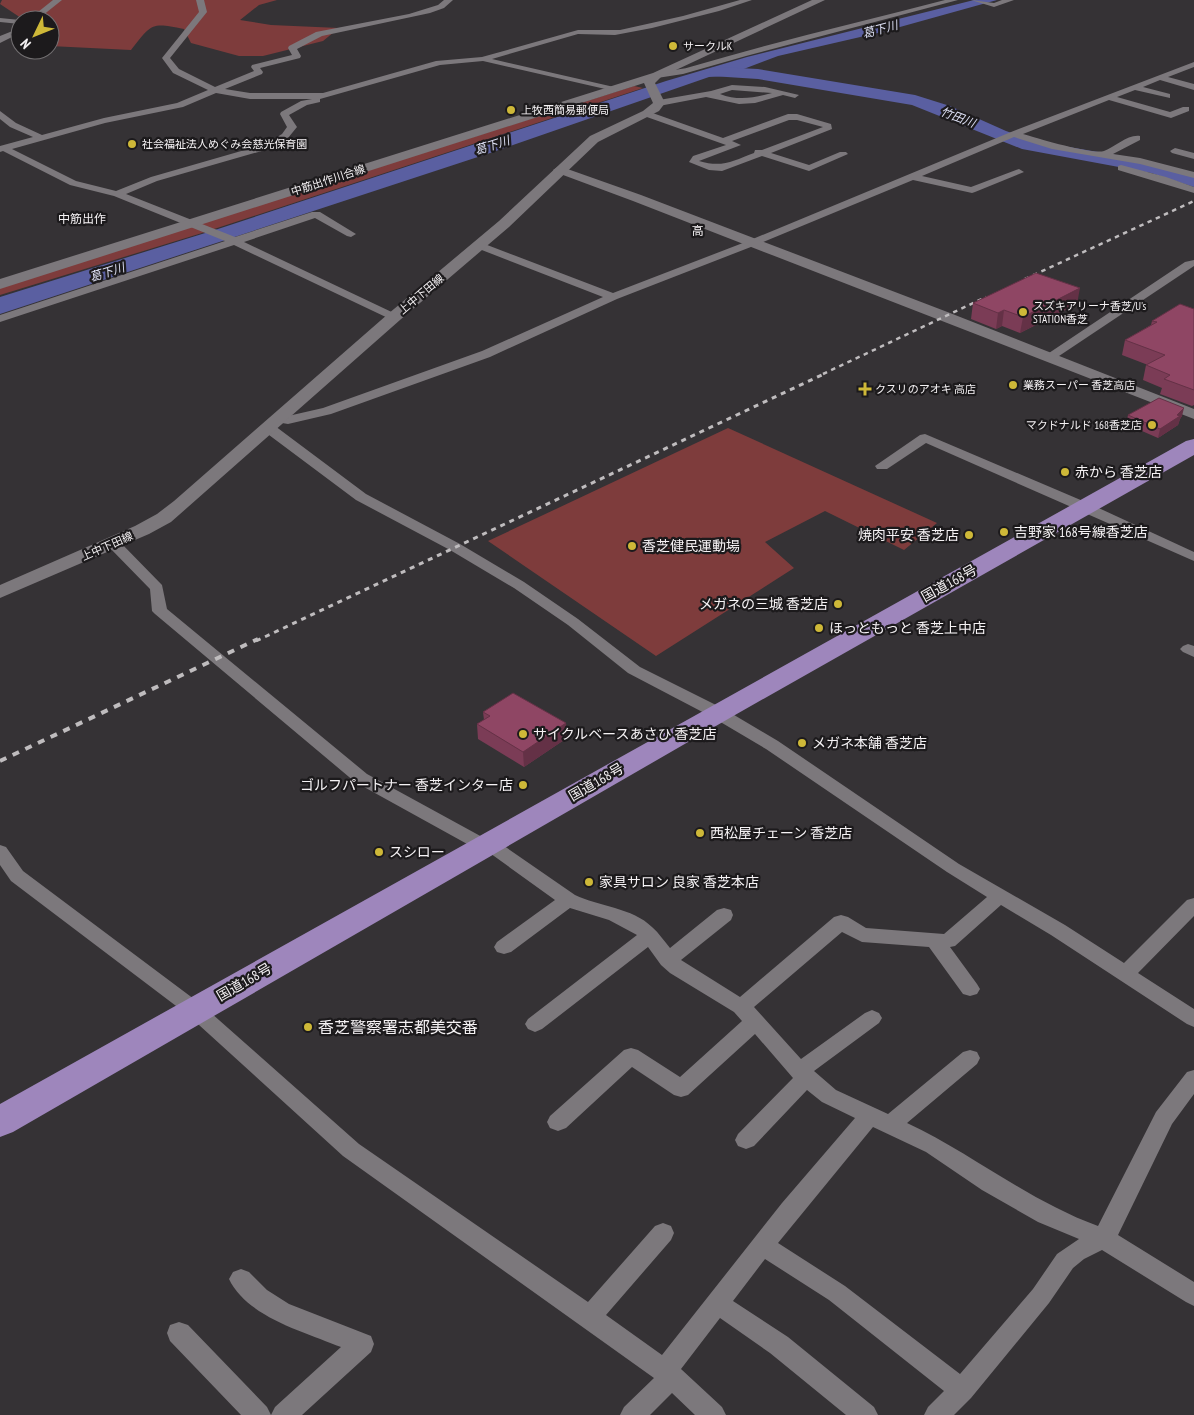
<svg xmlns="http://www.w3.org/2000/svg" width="1194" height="1415" font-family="'PT Sans Narrow','Noto Sans JP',sans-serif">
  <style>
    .green { fill: #7e3c3c }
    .water { fill: #5a5fa1 }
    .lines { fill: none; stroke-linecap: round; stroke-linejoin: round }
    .river { fill: #5a5fa1; fill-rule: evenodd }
    .minor { fill: #7c787c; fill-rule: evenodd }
    .tertiary { fill: #7c787c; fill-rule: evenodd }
    .secondary { fill: #7c787c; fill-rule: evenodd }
    .trunk { fill: #9e86bc; fill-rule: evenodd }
    .rail-far2 { stroke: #bfbcbe; stroke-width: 2.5; stroke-dasharray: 4.5 4.5; stroke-linecap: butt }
    .rail-far1 { stroke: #bfbcbe; stroke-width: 3; stroke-dasharray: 5 5; stroke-linecap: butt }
    .rail { stroke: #bfbcbe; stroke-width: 4; stroke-dasharray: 7 7; stroke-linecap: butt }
    .wall { fill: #7b3c56 }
    .shaded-wall { fill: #643146 }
    .building { fill: #8f4664; stroke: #643146 }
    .poi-dot { fill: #ceb838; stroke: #1c1a1c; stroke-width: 2 }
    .labels { text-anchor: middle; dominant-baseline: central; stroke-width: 4.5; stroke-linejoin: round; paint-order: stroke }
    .far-poi-label { font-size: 11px; fill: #f5f2f4; stroke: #1c1a1c; text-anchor: start }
    .far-street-label { font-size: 11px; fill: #f5f2f4; stroke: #1c1a1c }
    .far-water-label { font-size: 12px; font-style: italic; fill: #dcdff3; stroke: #1c1a1c }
    .far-neighbourhood-label { font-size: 12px; fill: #f5f2f4; stroke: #1c1a1c }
    .poi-label { font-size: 14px; fill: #f5f2f4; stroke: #1c1a1c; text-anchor: start }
    .street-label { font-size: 14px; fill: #f5f2f4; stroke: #1c1a1c }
    .near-poi-label { font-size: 16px; fill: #f5f2f4; stroke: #1c1a1c; text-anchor: start }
  </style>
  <rect width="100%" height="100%" fill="#353235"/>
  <path class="green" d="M 2,0 L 277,0 L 259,5 L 240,20 L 271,25 L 339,28 L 323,41 L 263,56 L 239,56 L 191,43 L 184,29 C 150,22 152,24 131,50 L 50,46 L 50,20 L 24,20 L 0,4 Z
    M 634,86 L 643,88 L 202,233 L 0,295 L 0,287 Z
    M 728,428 L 937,523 L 904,550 L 825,511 L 765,542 L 794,568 L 656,656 L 488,541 Z"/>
  <path class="water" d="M 974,0 L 997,0 L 882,32 L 778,56 L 741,70 L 742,75 L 709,77 L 490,153 L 0,314 L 0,297 L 218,229 L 666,81 L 747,57 Z"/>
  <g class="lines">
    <path class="river" d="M 717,67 L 758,69 L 915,95 L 950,106 L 1006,131 L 1034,141 L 1133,158 L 1194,174 L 1194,187 L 1151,173 L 1022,149 L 912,105 L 758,79 L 711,76 L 709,72 L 711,68 Z"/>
    <path class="minor" d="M 53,0 L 62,0 L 37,20 L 28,20 Z
      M 196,0 L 204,0 L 207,12 L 170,58 L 179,69 L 215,87 L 254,71 L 251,67 L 252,65 L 292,55 L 288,48 L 289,46 L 316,32 L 409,14 L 438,5 L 444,0 L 453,0 L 444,8 L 430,13 L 322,36 L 297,49 L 301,56 L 300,58 L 260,68 L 263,72 L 262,74 L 225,89 L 250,93 L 323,93 L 436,61 L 482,57 L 578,30 L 620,30 L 683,16 L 740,0 L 752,0 L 719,11 L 652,28 L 615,35 L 578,34 L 492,59 L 614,87 L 614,91 L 483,61 L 440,65 L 320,99 L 320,102 L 307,105 L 289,115 L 297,127 L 288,138 L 272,148 L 157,181 L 126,194 L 235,237 L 312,212 L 320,212 L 356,234 L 351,237 L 347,236 L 315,218 L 244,242 L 398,315 L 400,317 L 398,319 L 390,319 L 234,245 L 0,322 L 0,315 L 225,241 L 114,196 L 70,185 L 3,151 L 0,152 L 0,146 L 33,137 L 10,127 L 0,119 L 0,111 L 16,123 L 42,135 L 104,118 L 177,103 L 208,90 L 173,73 L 162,58 L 199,12 ZM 216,93 L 250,99 L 312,99 L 301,101 L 281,112 L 280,114 L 287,127 L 282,134 L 266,144 L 151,177 L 116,191 L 76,181 L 12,149 L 105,123 L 183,107 Z
      M 945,0 L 958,0 L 746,56 L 683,74 L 657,78 L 653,75 C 661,69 679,71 690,67 C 774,42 860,22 945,0 Z
      M 971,0 L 994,3 L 1002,0 L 1014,0 L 994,7 Z
      M 0,18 L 20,20 L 21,20 L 20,24 L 0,22 Z
      M 20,28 L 20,33 L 0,43 L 0,36 Z
      M 1194,62 L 1194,67 L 1168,77 L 1194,84 L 1194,90 L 1160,80 L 1143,87 L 1170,94 L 1170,98 L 1135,90 L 1117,97 L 1170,112 L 1183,107 L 1189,107 L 1189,111 L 1171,118 L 1109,100 L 1023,134 C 1037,138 1092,155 1104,151 C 1115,147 1128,134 1140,136 L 1140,140 L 1113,154 L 1140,158 L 1194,172 L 1194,178 L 1140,164 L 1052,149 L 1014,137 L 922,176 L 971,187 L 1016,170 L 1019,169 L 1024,172 L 975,192 L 972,193 L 913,180 L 756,245 L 617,299 L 490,357 L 331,414 L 288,424 L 276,422 L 274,419 L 280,415 L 288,416 L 323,408 L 482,351 L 603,297 L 474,247 L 473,245 L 474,243 L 482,243 L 613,293 L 748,241 L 1011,132 Z
      M 732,85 L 765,87 L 799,95 L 795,98 L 783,95 L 755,103 L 739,104 L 706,97 L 659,106 L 655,103 L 659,100 L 711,91 ZM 732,90 L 772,93 C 754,98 738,101 720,94 Z
      M 647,111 L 723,138 L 788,114 L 797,114 L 831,124 L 832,129 L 771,153 L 809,165 L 840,152 L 846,152 L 848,154 L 809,171 L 762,156 L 722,171 L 709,170 L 689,162 L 693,156 L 726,145 L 644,116 L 644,112 ZM 789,120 L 797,120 L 823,127 L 762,150 L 755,150 L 754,153 C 733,161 722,168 699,161 L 741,145 L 732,141 Z
      M 1175,148 L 1194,153 L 1194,159 L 1172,153 L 1170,151 Z
      M 1121,165 L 1166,177 L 1194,187 L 1194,193 L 1118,170 L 1118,166 Z
      M 1194,260 L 1194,266 L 1053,360 L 1045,360 L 1043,357 L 1185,262 Z
      M 270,425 L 275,426 L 366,494 L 460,544 L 524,582 L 578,619 L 640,667 L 724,709 L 778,741 L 959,864 L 1065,925 L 1124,963 L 1187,900 L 1194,898 L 1194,916 L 1138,973 L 1194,1009 L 1194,1027 L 1187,1024 L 1051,935 L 1001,905 L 955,946 L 950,947 L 977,984 L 980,989 L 977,994 L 970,996 L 963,994 L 929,947 L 862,942 L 842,932 L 754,1007 L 801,1059 L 865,1013 L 872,1010 L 879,1013 L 882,1018 L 879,1023 L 814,1071 L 836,1090 L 888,1114 L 963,1052 L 970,1050 L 977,1052 L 980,1058 L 977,1064 L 907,1123 C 973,1154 1029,1201 1098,1226 L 1156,1112 L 1187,1072 L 1194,1070 L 1194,1094 L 1172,1124 L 1118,1235 L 1194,1282 L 1194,1306 L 1186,1302 L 1102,1250 L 1084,1259 L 1073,1268 L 1049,1303 L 971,1398 L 954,1415 L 924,1415 L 928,1407 L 944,1391 L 829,1300 L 765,1259 L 733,1301 L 788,1337 L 874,1407 L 878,1415 L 846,1415 L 770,1353 L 720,1318 L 681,1369 L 722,1407 L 726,1415 L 695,1415 L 672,1393 L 650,1415 L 620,1415 L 624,1407 L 654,1378 L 343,1156 L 188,1015 L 11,881 L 0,865 L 0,845 L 6,847 L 23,871 L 202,1005 L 359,1144 L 588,1302 L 655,1226 L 663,1223 L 671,1226 L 674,1233 L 671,1240 L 606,1315 L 662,1355 L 782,1203 L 855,1118 L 822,1102 L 807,1090 L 754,1146 L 746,1149 L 738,1146 L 735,1140 L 738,1134 L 793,1078 L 755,1034 L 688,1095 L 681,1097 L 674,1095 L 632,1067 L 566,1128 L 558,1131 L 550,1128 L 547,1122 L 550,1116 L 624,1050 L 631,1048 L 638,1050 L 680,1077 L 742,1021 L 734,1012 L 670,973 L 661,965 L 648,947 L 542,1029 L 535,1032 L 528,1029 L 525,1024 L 528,1019 L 637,935 L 609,920 L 570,908 L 511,952 L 504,954 L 497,952 L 494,947 L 497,942 L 555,900 L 487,851 L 478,850 L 355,782 L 155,614 L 152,611 L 150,589 L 108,546 L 106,543 L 108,540 L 118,540 L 162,585 L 167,609 L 367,774 L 484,838 L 494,839 L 575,895 C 598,906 633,908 652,927 C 659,933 664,941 670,948 L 717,910 L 724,908 L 731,910 L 733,915 L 731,920 L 681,960 L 740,997 L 834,917 L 841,915 L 848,917 L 866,928 L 944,934 L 987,897 L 947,872 L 766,749 L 712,717 L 628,673 L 568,625 L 514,588 L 450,550 L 356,500 L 265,432 L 264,429 ZM 873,1127 L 926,1152 L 982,1190 L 1038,1222 L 1079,1239 L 1057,1254 L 1033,1289 L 960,1374 L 845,1286 L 778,1243 Z
      M 925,434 L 1090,504 L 1194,552 L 1194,561 L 926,443 L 887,469 L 877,469 L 875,466 L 920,435 Z
      M 1188,644 L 1194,646 L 1194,657 L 1183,652 L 1180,649 L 1183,646 Z
      M 241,1269 L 249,1272 L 267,1290 L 289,1304 L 371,1336 L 374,1344 L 371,1352 L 302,1415 L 271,1415 L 275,1407 L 341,1347 C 305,1332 247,1317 229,1279 L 233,1272 Z
      M 179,1322 L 188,1325 L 267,1407 L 271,1415 L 241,1415 L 170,1341 L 167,1333 L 170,1325 Z"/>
    <path class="tertiary" d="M 559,166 L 641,195 L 950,313 L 1194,409 L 1194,419 L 633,201 L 555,172 L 553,170 Z"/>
    <path class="secondary" d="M 812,0 L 825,0 L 661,77 L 655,83 L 665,103 L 659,111 L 598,142 L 509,227 L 400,320 L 171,522 L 149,534 L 0,598 L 0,585 L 135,526 L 157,514 L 174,501 L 388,314 L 499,221 L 590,136 L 643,111 L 653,103 L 644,83 L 0,289 L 0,279 L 653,73 Z"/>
    <path class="trunk" d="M 1194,439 L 1194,455 L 728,719 L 13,1132 L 0,1137 L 0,1104 L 1186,441 Z"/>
    <path class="rail-far2" d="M 1025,279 L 1194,201
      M 823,374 L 986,297"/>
    <path class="rail-far1" d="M 256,641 L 826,373"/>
    <path class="rail" d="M 0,761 L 258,639"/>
  </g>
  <path class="wall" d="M 973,303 L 1077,304 L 1020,333 L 1002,326 L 996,329 L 971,319 Z
    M 1194,309 L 1194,405 L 1192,406 L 1160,394 L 1162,388 L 1143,380 L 1146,365 L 1148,365 L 1122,355 L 1125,340 L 1151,325 L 1152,321 Z
    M 1128,415 L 1182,416 L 1180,419 L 1178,425 L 1158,438 L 1126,424 Z
    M 483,712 L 566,723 L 567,738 L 524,767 L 478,739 L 477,724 L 484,720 Z"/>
  <path class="shaded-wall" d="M 1080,288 L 1077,304 L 1020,333 L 1023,317 Z
    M 1004,310 L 1002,326 L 996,329 L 998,313 Z
    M 1184,408 L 1182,416 L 1180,419 L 1178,425 L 1158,438 L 1160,429 L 1177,415 Z
    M 566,723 L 567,738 L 524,767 L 523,752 Z"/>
  <path class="building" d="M 1036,273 L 1080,288 L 1023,317 L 1004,310 L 998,313 L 973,303 Z
    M 1180,304 L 1194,309 L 1194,390 L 1164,379 L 1170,375 L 1146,365 L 1165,355 L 1125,340 L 1157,322 L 1152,321 Z
    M 1159,398 L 1184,408 L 1177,415 L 1180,416 L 1160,429 L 1128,415 Z
    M 513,693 L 566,723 L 523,752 L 477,724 L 490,716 L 483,712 Z"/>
  <g class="poi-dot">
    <circle cx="673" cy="46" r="5"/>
    <circle cx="511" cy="110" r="5"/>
    <circle cx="132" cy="144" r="5"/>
    <circle cx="1023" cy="312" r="5"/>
    <circle cx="1013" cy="385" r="5"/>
    <path d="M862.5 381.5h5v5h5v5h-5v5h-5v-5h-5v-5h5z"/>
    <circle cx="1152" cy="425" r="5"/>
    <circle cx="1065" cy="472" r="5"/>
    <circle cx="1004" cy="532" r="5"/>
    <circle cx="969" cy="535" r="5"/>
    <circle cx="632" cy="546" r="5"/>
    <circle cx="838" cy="604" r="5"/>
    <circle cx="819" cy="628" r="5"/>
    <circle cx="523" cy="734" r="5"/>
    <circle cx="802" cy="743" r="5"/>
    <circle cx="523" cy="785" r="5"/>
    <circle cx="700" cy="833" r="5"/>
    <circle cx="379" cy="852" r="5"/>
    <circle cx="589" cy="882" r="5"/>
    <circle cx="308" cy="1027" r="5"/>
  </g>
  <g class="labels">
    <g class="far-poi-label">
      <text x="683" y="46">サークルK</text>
      <text x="521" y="110">上牧西簡易郵便局</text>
      <text x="142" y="144">社会福祉法人めぐみ会慈光保育園</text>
      <text x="1033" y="306">スズキアリーナ香芝/U's<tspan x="1033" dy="13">STATION香芝</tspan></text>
      <text x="1023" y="385">業務スーパー 香芝高店</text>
      <text x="875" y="389">クスリのアオキ 高店</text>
      <text x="1142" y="425" text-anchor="end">マクドナルド 168香芝店</text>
    </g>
    <g class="far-street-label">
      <text transform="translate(328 180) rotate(-18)">中筋出作川合線</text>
      <text transform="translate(421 294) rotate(-40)">上中下田線</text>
      <text transform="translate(107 546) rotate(-24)">上中下田線</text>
    </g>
    <g class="far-water-label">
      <text transform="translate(880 29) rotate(-15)">葛下川</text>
      <text transform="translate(958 117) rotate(21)">竹田川</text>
      <text transform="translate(492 145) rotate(-18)">葛下川</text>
      <text transform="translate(107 272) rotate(-18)">葛下川</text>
    </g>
    <g class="far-neighbourhood-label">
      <text x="82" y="218">中筋出作</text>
      <text x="698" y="230">高</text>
    </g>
    <g class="poi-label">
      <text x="1075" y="472">赤から 香芝店</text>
      <text x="1014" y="532">吉野家 168号線香芝店</text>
      <text x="959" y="535" text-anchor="end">焼肉平安 香芝店</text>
      <text x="642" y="546">香芝健民運動場</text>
      <text x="828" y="604" text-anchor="end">メガネの三城 香芝店</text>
      <text x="829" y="628">ほっともっと 香芝上中店</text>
      <text x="533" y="734">サイクルベースあさひ 香芝店</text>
      <text x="812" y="743">メガネ本舗 香芝店</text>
      <text x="513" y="785" text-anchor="end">ゴルフパートナー 香芝インター店</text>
      <text x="710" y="833">西松屋チェーン 香芝店</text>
      <text x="389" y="852">スシロー</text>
      <text x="599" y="882">家具サロン 良家 香芝本店</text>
    </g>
    <g class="street-label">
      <text transform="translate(949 583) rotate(-29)">国道168号</text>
      <text transform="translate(596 782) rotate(-30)">国道168号</text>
      <text transform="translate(244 982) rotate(-30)">国道168号</text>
    </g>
    <g class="near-poi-label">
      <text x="318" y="1027">香芝警察署志都美交番</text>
    </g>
  </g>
  <g transform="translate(35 35) rotate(227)"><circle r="24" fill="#1c1a1c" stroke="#737072"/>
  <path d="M0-4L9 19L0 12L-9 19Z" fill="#ceb838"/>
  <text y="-8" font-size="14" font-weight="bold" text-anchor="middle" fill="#f5f2f4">N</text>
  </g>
</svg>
